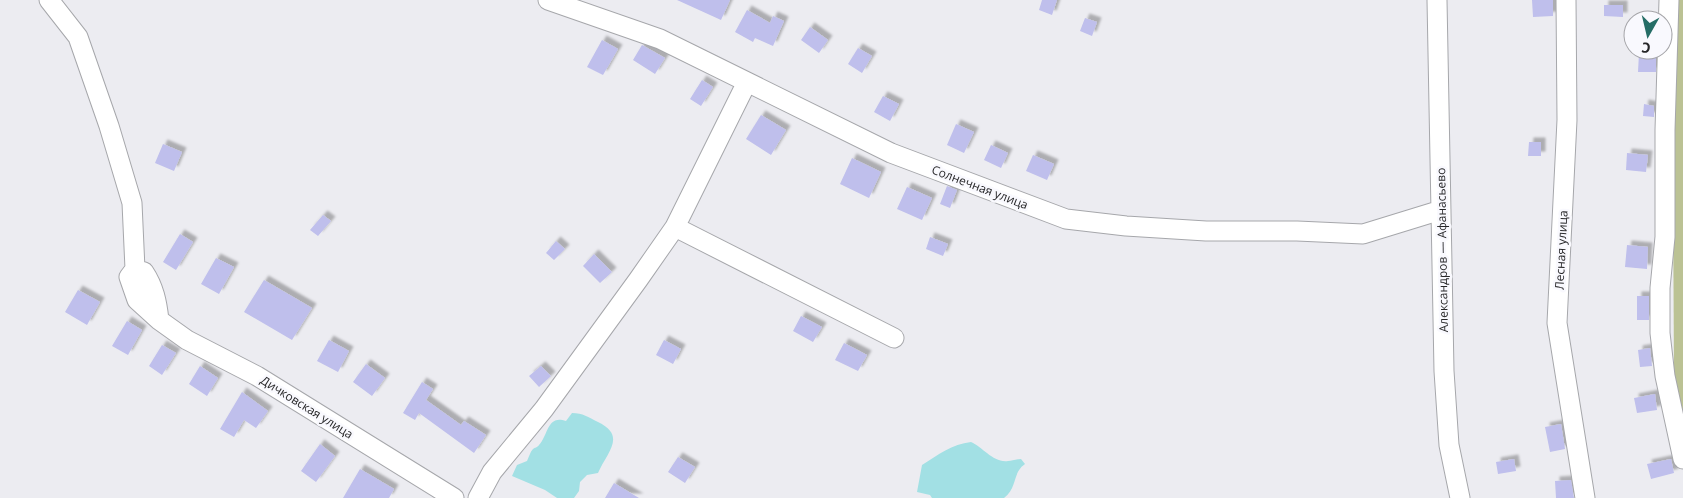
<svg xmlns="http://www.w3.org/2000/svg" width="1683" height="498" font-family="'Open Sans',sans-serif">
  <style>
    .green { fill: #bbc294 }
    .water { fill: #a2e0e4 }
    .building { fill: #bfbfec; filter: url(#shadow) }
    .lines { fill: none; stroke-linecap: round; stroke-linejoin: round }
    .minor-casing { stroke: #a6a7ab; stroke-width: 21 }
    .minor { stroke: #fff; stroke-width: 19 }
    .labels { text-anchor: middle; dominant-baseline: central; stroke-width: 5; stroke-linejoin: round; paint-order: stroke }
    .street-label { font-size: 12px; fill: #272729; stroke: #f9f9fe }
  </style>
  <defs>
    <filter id="shadow"><feDropShadow dx="4.5" dy="-4.5" stdDeviation="1" flood-color="#0004"/></filter>
  </defs>
  <rect width="100%" height="100%" fill="#ececf1"/>
  <path class="green" d="M 1672,0 L 1683,0 L 1683,434 L 1674,376 Z"/>
  <path class="water" d="M 572,413 C 583,413 588,417 598,422 C 627,436 607,452 598,473 L 587,475 L 580,482 L 579,491 L 574,498 L 557,498 L 545,490 L 512,476 L 517,465 L 527,461 C 529,457 530,452 533,449 C 535,447 537,448 539,445 C 548,436 547,414 566,421 Z
    M 971,442 C 983,447 993,463 1008,461 C 1012,461 1016,459 1021,459 L 1025,464 C 1012,473 1018,487 1004,498 L 932,498 L 930,495 L 917,492 L 922,465 C 938,455 952,444 971,442 Z"/>
  <path class="building" d="M 677,0 L 730,0 L 721,20 Z
    M 1042,0 L 1057,0 L 1052,15 L 1039,10 Z
    M 1532,0 L 1553,0 L 1553,16 L 1533,17 Z
    M 1604,5 L 1623,5 L 1623,17 L 1604,16 Z
    M 747,10 L 770,23 L 773,16 L 784,21 L 773,46 L 755,38 L 753,42 L 735,32 Z
    M 1085,18 L 1097,22 L 1092,36 L 1080,31 Z
    M 810,27 L 828,40 L 819,53 L 801,40 Z
    M 602,40 L 618,49 L 603,75 L 587,67 Z
    M 642,45 L 665,58 L 655,74 L 633,60 Z
    M 858,48 L 872,56 L 862,73 L 848,64 Z
    M 1639,53 L 1656,53 L 1656,72 L 1638,72 Z
    M 702,80 L 713,87 L 701,106 L 690,99 Z
    M 883,96 L 899,104 L 890,121 L 874,112 Z
    M 1644,104 L 1654,106 L 1654,117 L 1643,116 Z
    M 761,115 L 786,130 L 771,155 L 746,139 Z
    M 956,124 L 974,132 L 964,153 L 947,145 Z
    M 1529,142 L 1541,142 L 1541,156 L 1528,156 Z
    M 163,144 L 182,152 L 174,171 L 155,163 Z
    M 991,145 L 1008,153 L 1001,168 L 984,160 Z
    M 1627,153 L 1648,155 L 1646,172 L 1626,170 Z
    M 1033,155 L 1054,164 L 1047,180 L 1026,171 Z
    M 852,158 L 881,172 L 869,198 L 840,184 Z
    M 947,186 L 957,190 L 950,208 L 940,204 Z
    M 907,187 L 932,198 L 922,220 L 897,209 Z
    M 323,215 L 331,221 L 318,236 L 310,230 Z
    M 180,234 L 193,242 L 176,270 L 163,262 Z
    M 930,237 L 948,244 L 943,256 L 926,249 Z
    M 556,241 L 565,249 L 554,260 L 546,253 Z
    M 1627,245 L 1648,247 L 1647,269 L 1625,267 Z
    M 594,254 L 612,272 L 600,283 L 583,266 Z
    M 216,258 L 234,267 L 219,294 L 201,284 Z
    M 264,280 L 312,308 L 292,340 L 244,312 Z
    M 78,290 L 100,302 L 87,325 L 65,312 Z
    M 1637,296 L 1649,296 L 1649,320 L 1637,320 Z
    M 801,316 L 822,327 L 813,342 L 793,331 Z
    M 127,321 L 142,330 L 128,355 L 112,346 Z
    M 329,340 L 349,351 L 338,372 L 317,361 Z
    M 664,340 L 681,349 L 673,364 L 656,355 Z
    M 844,343 L 867,355 L 858,371 L 835,360 Z
    M 162,345 L 176,353 L 162,375 L 149,366 Z
    M 1650,348 L 1652,366 L 1640,367 L 1638,350 Z
    M 366,364 L 385,378 L 372,396 L 353,382 Z
    M 200,366 L 218,378 L 207,396 L 189,384 Z
    M 541,366 L 551,376 L 539,387 L 529,376 Z
    M 422,382 L 433,389 L 426,400 L 461,425 L 464,421 L 486,435 L 474,453 L 419,413 L 415,420 L 403,413 Z
    M 242,392 L 268,411 L 256,428 L 244,420 L 234,437 L 220,429 Z
    M 1655,394 L 1657,410 L 1637,413 L 1634,398 Z
    M 1561,424 L 1565,449 L 1550,452 L 1545,427 Z
    M 320,444 L 335,456 L 316,482 L 301,471 Z
    M 678,457 L 695,467 L 685,483 L 668,472 Z
    M 1514,459 L 1516,471 L 1498,474 L 1496,462 Z
    M 1671,459 L 1674,473 L 1651,479 L 1647,464 Z
    M 360,469 L 394,489 L 389,498 L 343,498 Z
    M 1571,480 L 1574,498 L 1556,498 L 1555,481 Z
    M 614,483 L 639,498 L 605,498 Z"/>
  <g class="lines">
    <defs>
      <path id="minor" d="M 49,0 L 78,37 L 109,126 L 132,203 L 135,269
        M 548,0 L 660,39 L 891,153 L 1066,219 L 1126,226 L 1206,231 L 1297,231 L 1363,234 L 1441,210
        M 1437,0 L 1444,371 L 1449,445 L 1460,498
        M 1566,0 L 1567,120 L 1557,323 L 1585,498
        M 1669,0 L 1665,130 L 1665,237 L 1660,288 L 1660,333 L 1665,376 L 1683,459
        M 675,227 L 894,338
        M 159,320 C 157,302 154,287 144,272 L 135,269 L 129,277 L 137,300 L 159,320 L 187,340 L 257,376 L 454,498
        M 478,498 L 492,472 L 544,409 L 638,280 L 675,227 L 747,82"/>
    </defs>
    <use href="#minor" class="minor-casing"/>
    <use href="#minor" class="minor"/>
  </g>
  <g class="labels">
    <g class="street-label">
      <text transform="translate(980 187) rotate(21)">Солнечная улица</text>
      <text transform="translate(1442 250) rotate(-91)">Александров — Афанасьево</text>
      <text transform="translate(1561 250) rotate(-87)">Лесная улица</text>
      <text transform="translate(307 407) rotate(32)">Дичковская улица</text>
    </g>
  </g>
  <g transform="translate(1648 35) rotate(188)"><circle r="24" fill="#f9f9fe" stroke="#a5a5a9"/>
  <path d="M0-4L9 19L0 12L-9 19Z" fill="#256d66"/>
  <text y="-8" font-size="14" font-weight="bold" text-anchor="middle" fill="#272729">С</text>
  </g>
</svg>
